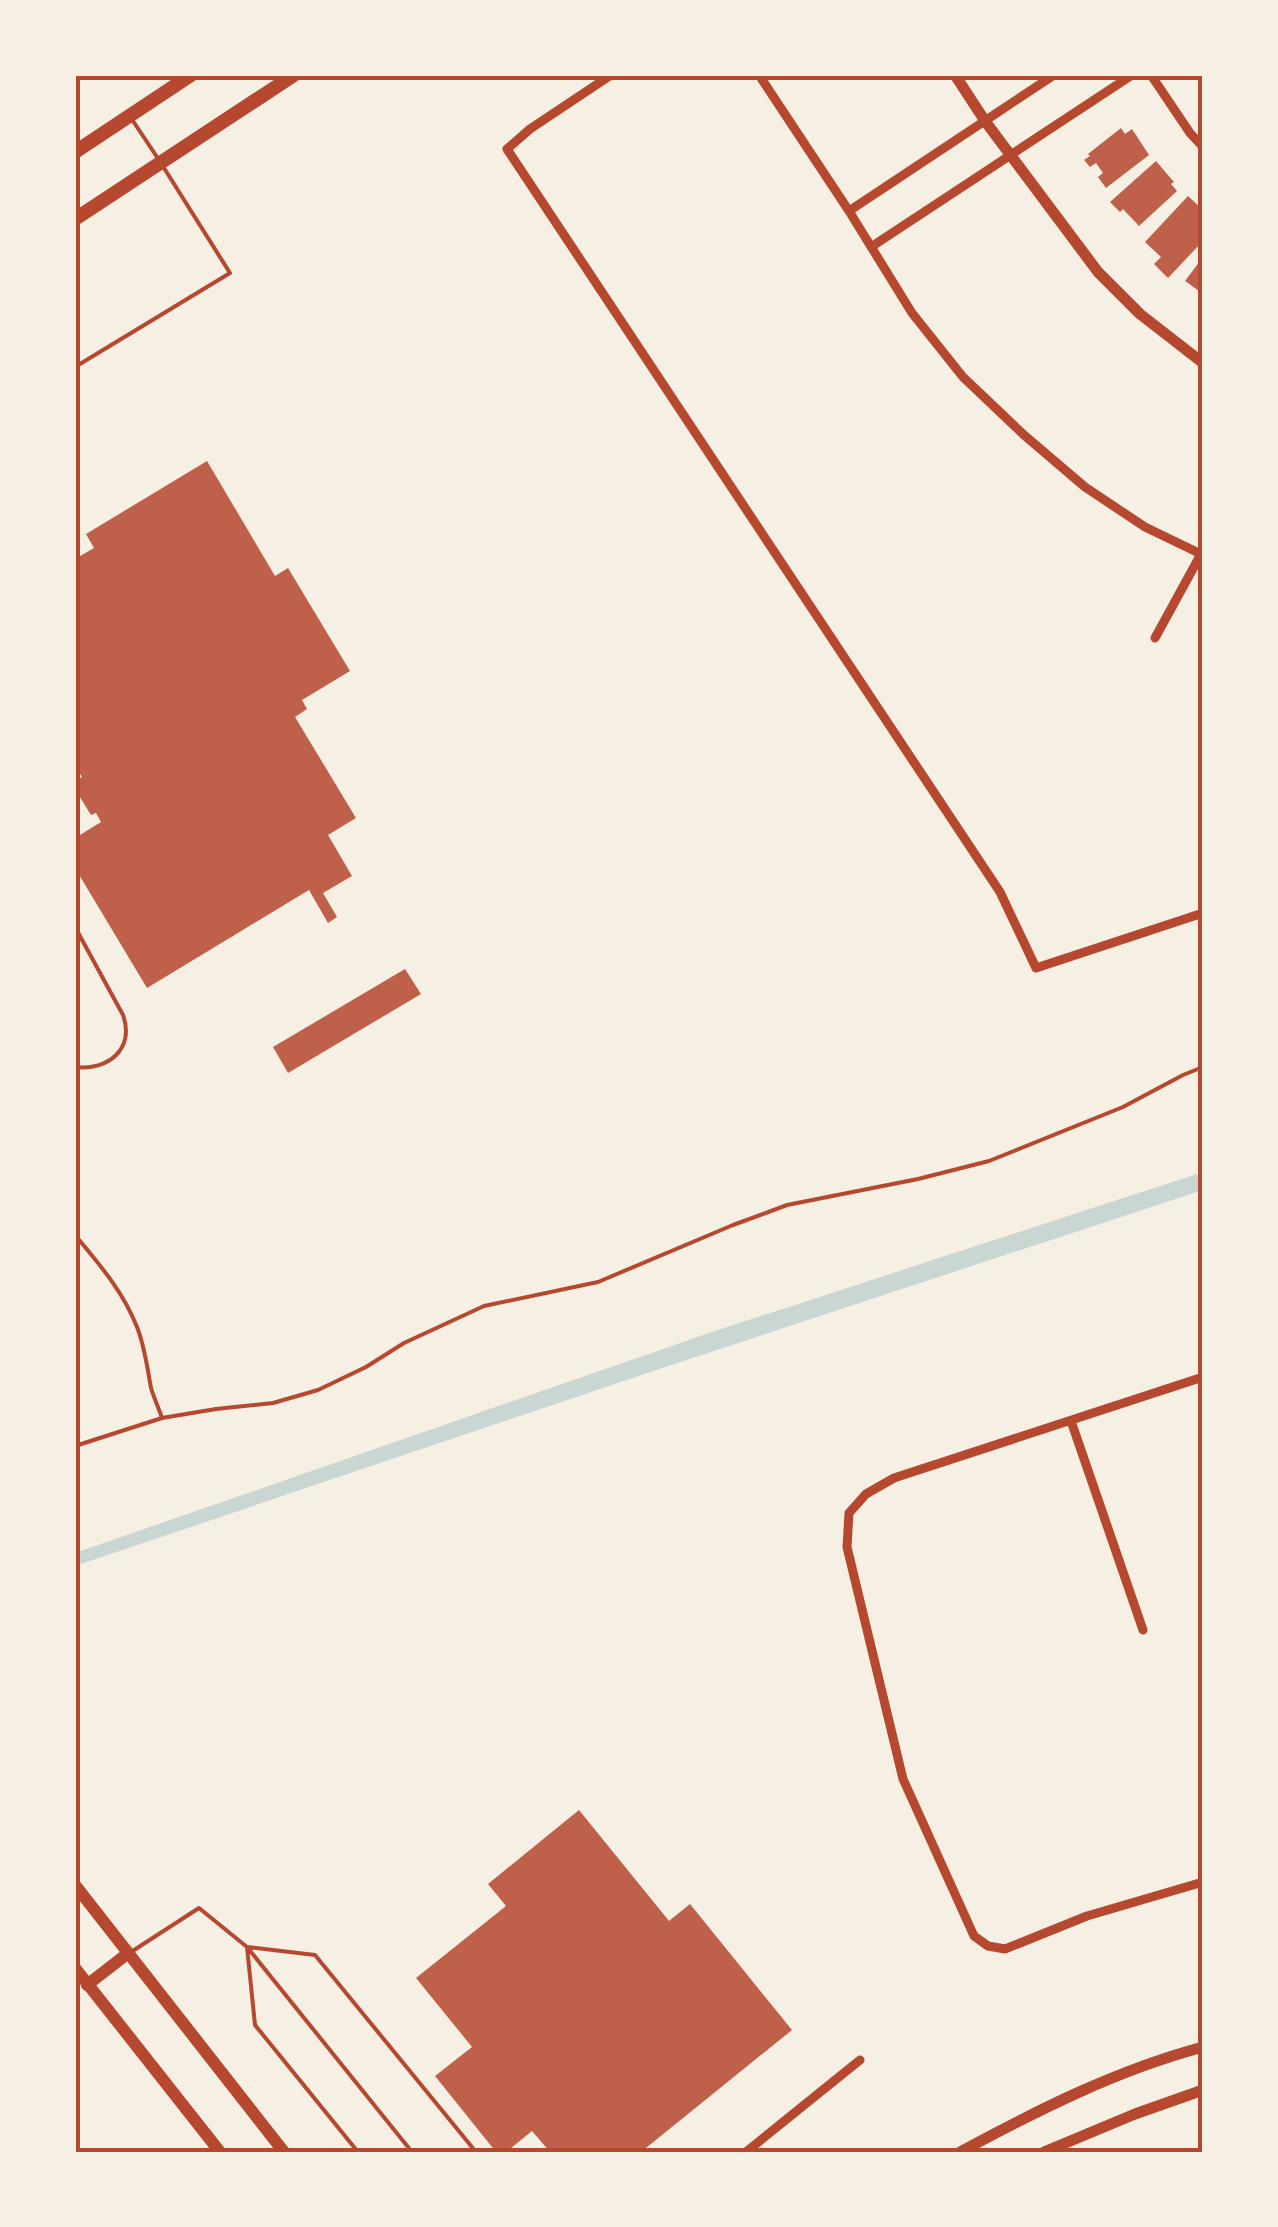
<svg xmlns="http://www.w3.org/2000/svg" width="1278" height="2227" font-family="'Open Sans',sans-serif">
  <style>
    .water { fill: #c9d6d2 }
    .building { fill: #bf614a }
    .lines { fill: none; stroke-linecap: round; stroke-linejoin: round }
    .path { stroke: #b5482f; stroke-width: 4 }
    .service { stroke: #b5482f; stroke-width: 4 }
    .minor { stroke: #b5482f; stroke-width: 9 }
    .tertiary { stroke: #b5482f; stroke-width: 11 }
    .secondary { stroke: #b5482f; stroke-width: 12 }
    .primary { stroke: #b5482f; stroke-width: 14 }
    .neatline { fill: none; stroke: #b5482f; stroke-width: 4 }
  </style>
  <rect width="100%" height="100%" fill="#f6efe4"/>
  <path class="water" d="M 1203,1172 L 1203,1190 L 659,1369 L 75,1566 L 75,1553 L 712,1332 Z"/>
  <path class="building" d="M 1121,128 L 1125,134 L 1132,129 L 1149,155 L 1106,188 L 1098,177 L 1103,173 L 1096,163 L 1090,167 L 1084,160 L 1090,156 L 1088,154 Z
    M 1156,161 L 1174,182 L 1171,184 L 1177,191 L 1139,226 L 1123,209 L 1120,212 L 1110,202 Z
    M 1188,196 L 1203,210 L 1203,241 L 1168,278 L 1154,264 L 1161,257 L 1145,242 Z
    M 1203,257 L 1203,285 L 1199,291 L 1185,281 Z
    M 207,461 L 275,576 L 288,568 L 350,671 L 302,700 L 307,709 L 295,717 L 356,818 L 328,835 L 352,876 L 323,893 L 337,917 L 328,923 L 309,890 L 147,988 L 75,868 L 75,838 L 101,822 L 96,813 L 91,815 L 75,789 L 75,781 L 82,777 L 75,766 L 75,559 L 94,548 L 86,534 Z
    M 405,969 L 421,994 L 288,1073 L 273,1047 Z
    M 579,1810 L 669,1921 L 690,1904 L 792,2030 L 641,2152 L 550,2152 L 532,2131 L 506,2152 L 496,2152 L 435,2076 L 472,2047 L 416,1978 L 506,1906 L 488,1884 Z"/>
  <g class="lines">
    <path class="path" d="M 75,1235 C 99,1264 123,1291 137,1327 C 145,1347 147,1367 151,1388 C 154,1398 159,1409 162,1418
      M 75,1446 L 162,1418 L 216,1409 L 273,1403 L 318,1390 L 366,1367 L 404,1343 L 484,1306 L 598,1282 L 733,1225 L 787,1205 L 918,1179 L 989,1161 L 1123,1107 L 1183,1075 L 1203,1067"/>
    <path class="service" d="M 131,118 L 159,160
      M 75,367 L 230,273 L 164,168
      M 75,927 L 123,1015 C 135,1049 108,1071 75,1067
      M 131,1952 L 199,1908 L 247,1947 L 412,2152
      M 358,2152 L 255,2025 L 247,1947 L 315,1955 L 476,2152"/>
    <path class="minor" d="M 611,75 L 530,129 L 507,149 L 1000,892 L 1036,968 L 1203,913
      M 759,75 L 849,211 L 912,313 L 963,377 L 1024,435 L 1085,487 L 1145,527 L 1203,555
      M 1151,75 L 1190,133 L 1203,147
      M 849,211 L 1054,75
      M 871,247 L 1132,75
      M 1155,638 L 1201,554
      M 1203,1377 L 894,1478 L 866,1494 L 849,1513 L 847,1547 L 903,1779 L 974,1936 L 988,1946 L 1005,1949 L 1087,1916 L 1203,1882
      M 1071,1421 L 1143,1630
      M 746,2152 L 860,2060"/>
    <path class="tertiary" d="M 955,75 L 985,121 L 1098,272 L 1140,314 L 1203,363
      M 960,2152 C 1038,2110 1117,2070 1203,2047
      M 1044,2152 L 1135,2114 L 1203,2090"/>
    <path class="secondary" d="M 75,1885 L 284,2152
      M 75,1968 L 220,2152
      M 87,1985 L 127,1954"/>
    <path class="primary" d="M 75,152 L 191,75
      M 75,219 L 294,75"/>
  </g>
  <rect width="1278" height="2227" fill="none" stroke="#f6efe4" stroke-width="155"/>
  <rect x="78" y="78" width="1122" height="2072" class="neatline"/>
</svg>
